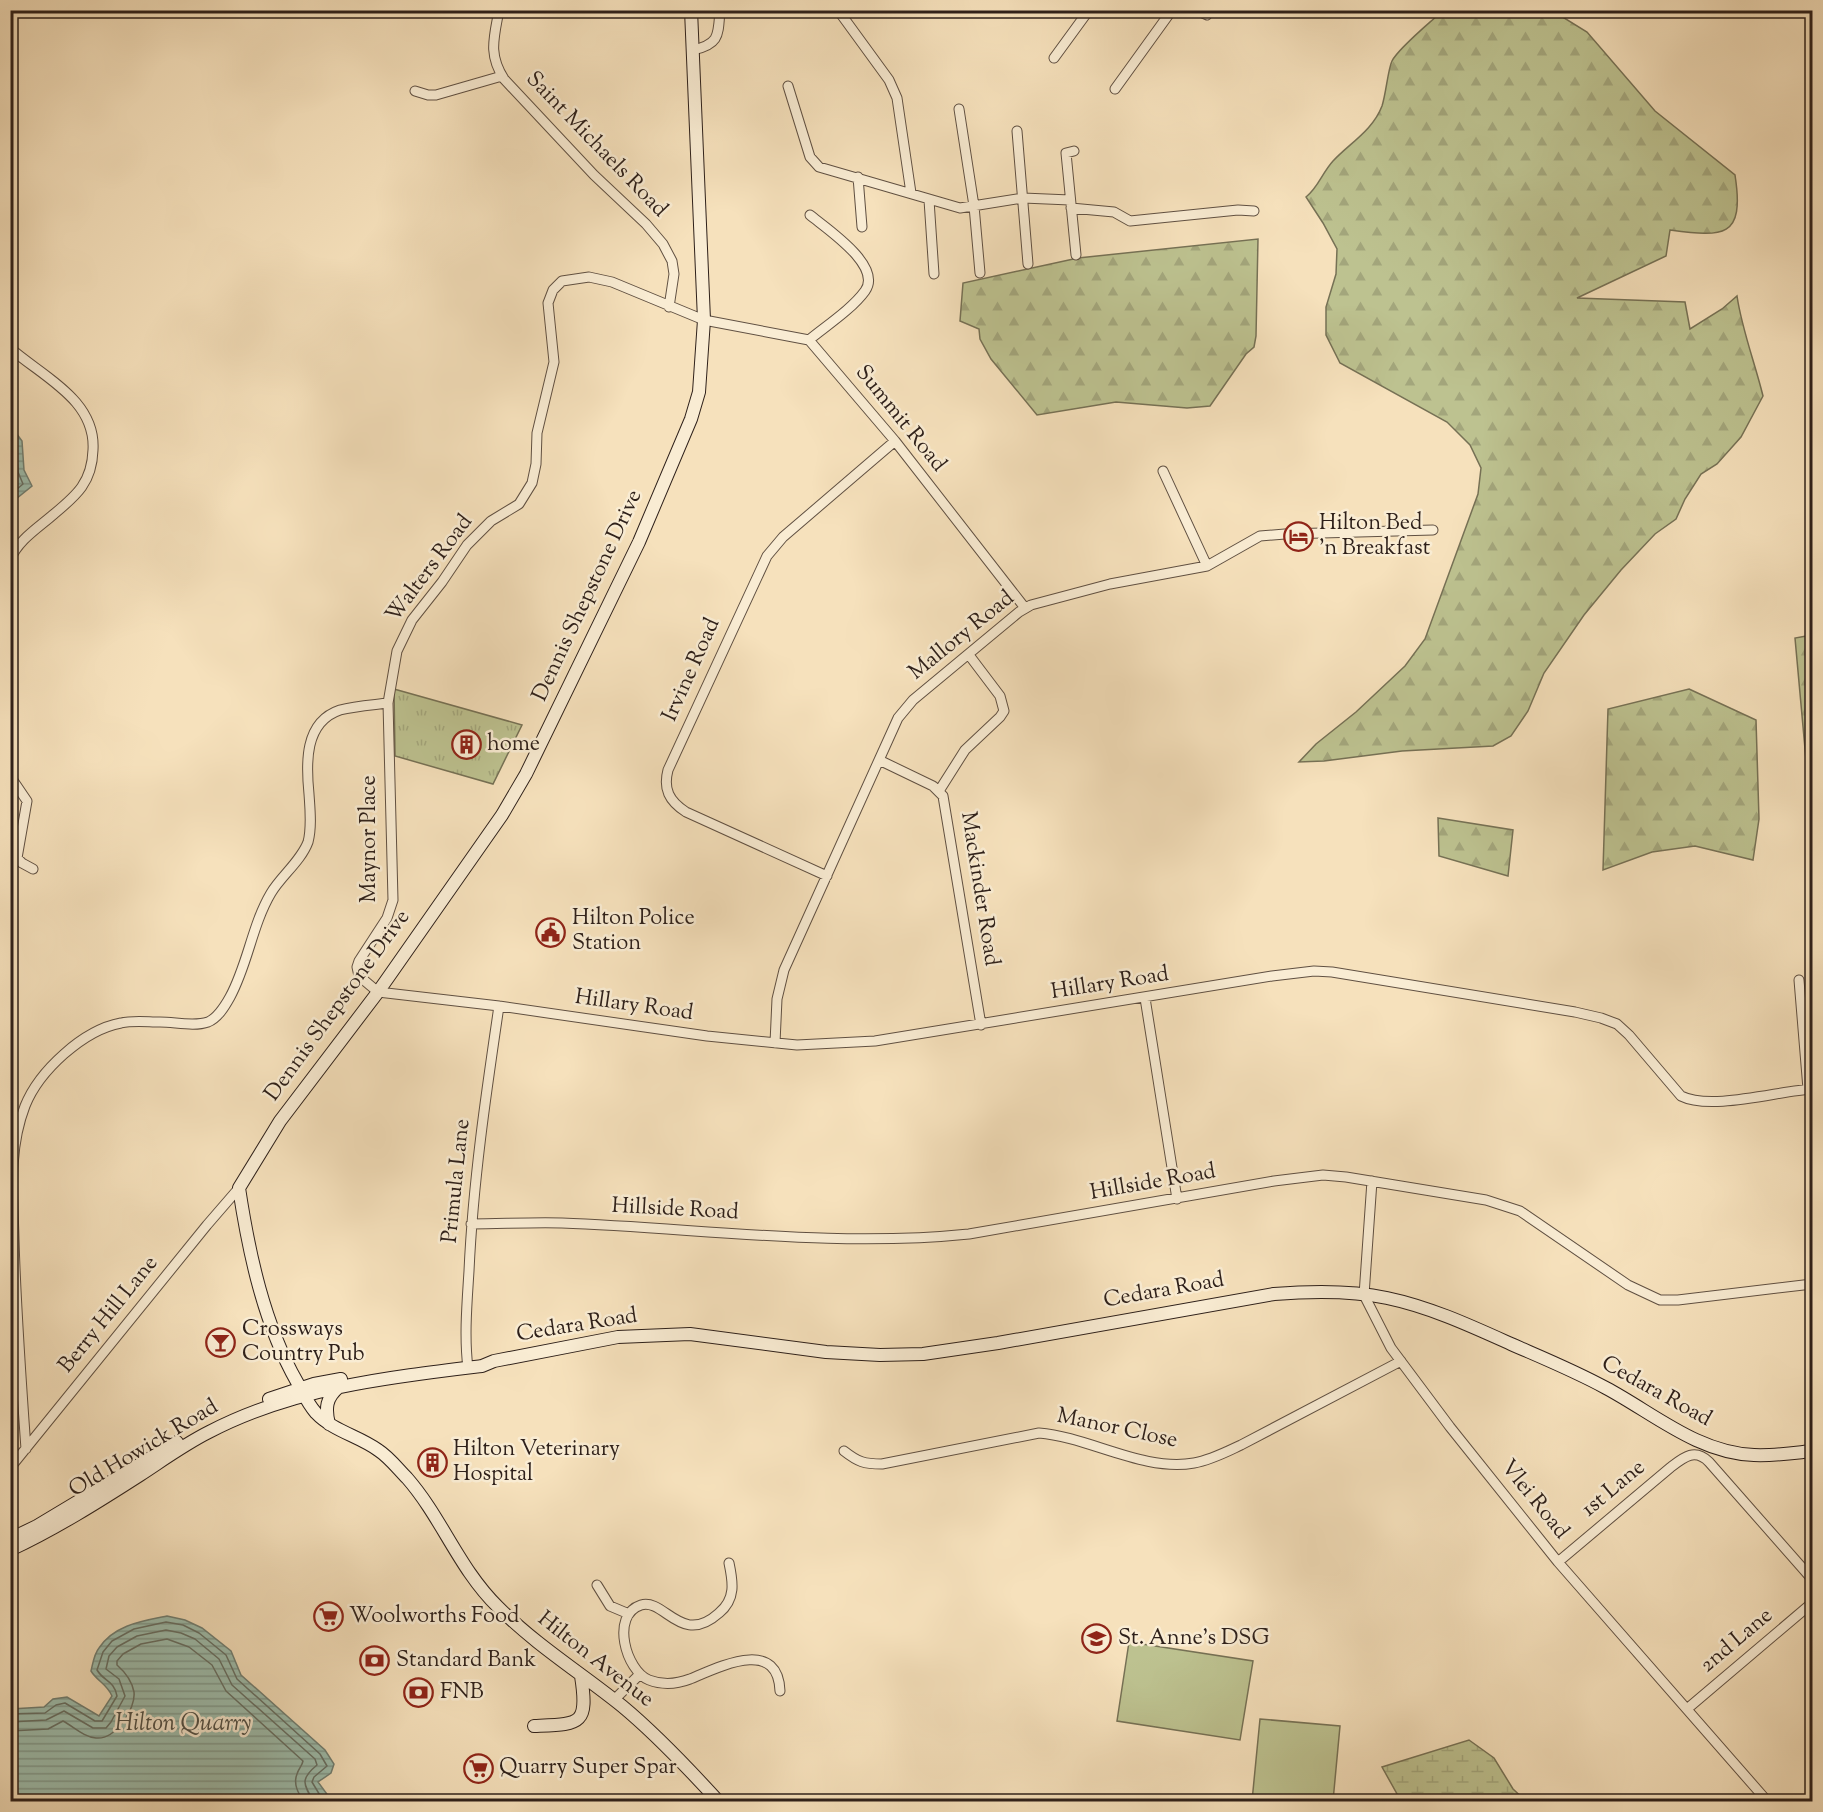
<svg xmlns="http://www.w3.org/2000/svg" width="1823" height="1812" font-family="'Sorts Mill Goudy',serif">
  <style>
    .grass { fill: url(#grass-tufts); stroke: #767155; stroke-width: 1.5 }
    .forest { fill: url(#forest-firs); stroke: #767155; stroke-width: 1.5 }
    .wetland { fill: url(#wetland-marsh); stroke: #767155; stroke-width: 1.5 }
    .pitch { fill: #bdc290; stroke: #767155; stroke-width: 1.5 }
    .water { fill: url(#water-rules); stroke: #717f73; stroke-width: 1.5 }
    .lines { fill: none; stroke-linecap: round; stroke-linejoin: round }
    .shore { stroke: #666f64; stroke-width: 1.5 }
    .street-casing { stroke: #605042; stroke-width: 11 }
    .secondary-casing { stroke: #2e201a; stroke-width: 14 }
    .street { stroke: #f9ecd3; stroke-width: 9 }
    .secondary { stroke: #f9ecd3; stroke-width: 12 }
    .labels { text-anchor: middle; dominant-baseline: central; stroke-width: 5; stroke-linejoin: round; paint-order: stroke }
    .street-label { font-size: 22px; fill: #2e201a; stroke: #f9ecd3 }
    .poi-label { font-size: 22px; fill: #2e201a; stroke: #f9ecd3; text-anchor: start }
    .water-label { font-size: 24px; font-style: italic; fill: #4f4f46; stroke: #f9ecd3 }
  </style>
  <defs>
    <pattern id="grass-tufts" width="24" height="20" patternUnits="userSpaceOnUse" patternTransform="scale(1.5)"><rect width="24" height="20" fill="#bdc290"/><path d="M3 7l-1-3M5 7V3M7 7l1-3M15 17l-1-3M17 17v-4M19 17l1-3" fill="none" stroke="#a3a67c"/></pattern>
    <pattern id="forest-firs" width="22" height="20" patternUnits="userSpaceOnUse" patternTransform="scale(1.5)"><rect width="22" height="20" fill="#bdc290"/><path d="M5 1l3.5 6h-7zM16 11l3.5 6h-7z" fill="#a3a67c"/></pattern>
    <pattern id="wetland-marsh" width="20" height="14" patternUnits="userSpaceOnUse" patternTransform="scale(1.5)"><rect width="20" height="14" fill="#bdc290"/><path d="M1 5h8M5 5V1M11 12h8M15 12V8" fill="none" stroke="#a3a67c"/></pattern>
    <pattern id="water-rules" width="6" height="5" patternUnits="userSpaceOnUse" patternTransform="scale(1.5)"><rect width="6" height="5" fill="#9dbeae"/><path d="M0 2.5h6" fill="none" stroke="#809a8d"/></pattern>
  </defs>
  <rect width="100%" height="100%" fill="#f6e1bc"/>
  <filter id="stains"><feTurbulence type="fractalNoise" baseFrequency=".00333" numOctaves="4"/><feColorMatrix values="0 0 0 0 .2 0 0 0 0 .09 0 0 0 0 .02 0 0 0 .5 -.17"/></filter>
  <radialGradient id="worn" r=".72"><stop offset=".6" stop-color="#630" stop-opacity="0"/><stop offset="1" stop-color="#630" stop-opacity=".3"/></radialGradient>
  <path class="grass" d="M 394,689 L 522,725 L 493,784 L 395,756 Z"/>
  <path class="forest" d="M 1470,11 L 1553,11 L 1587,32 L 1655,111 L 1735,175 C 1745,239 1723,237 1670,230 L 1666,256 L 1577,298 L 1685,302 L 1690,329 L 1722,309 L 1737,296 C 1742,330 1755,363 1763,396 L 1741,437 L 1717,464 L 1701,474 L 1685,499 L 1676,519 L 1655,534 L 1621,570 L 1584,615 L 1544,673 L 1528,711 L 1511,736 L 1493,746 L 1402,751 L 1324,761 L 1299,762 L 1316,744 L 1356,712 L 1405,666 L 1425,639 L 1478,494 L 1481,468 L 1470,445 L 1447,422 L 1340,363 L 1326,335 L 1326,307 L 1336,274 L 1337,249 L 1323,223 L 1306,197 C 1318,188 1322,173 1333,161 C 1350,143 1373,130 1382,106 C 1386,94 1388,69 1392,61 C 1398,49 1427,25 1438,15 L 1450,17 Z
    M 1258,239 L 1256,336 L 1254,347 L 1246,354 L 1210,406 L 1187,408 L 1116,402 L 1037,415 L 991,359 L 980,339 L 979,329 L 960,321 L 963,283 L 1078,258 Z
    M 1812,635 L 1812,826 L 1795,638 Z
    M 1689,689 L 1756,720 L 1759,819 L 1753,860 L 1695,846 L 1652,852 L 1603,870 L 1608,709 Z
    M 1438,818 L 1513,830 L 1508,876 L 1439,856 Z"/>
  <path class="wetland" d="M 1469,1740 L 1494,1758 L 1513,1789 L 1526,1801 L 1401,1801 L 1382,1767 Z"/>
  <path class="pitch" d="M 1129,1642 L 1253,1661 L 1240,1740 L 1117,1721 Z
    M 1260,1719 L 1340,1726 L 1333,1801 L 1252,1801 Z"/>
  <path class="water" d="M 11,426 L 22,441 L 24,470 L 32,486 L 11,503 Z
    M 167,1616 L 185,1620 L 202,1628 L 231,1651 L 241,1675 L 325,1750 L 334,1764 L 331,1773 L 318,1782 L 332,1801 L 11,1801 L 11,1709 L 44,1707 L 53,1699 L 67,1697 L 99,1716 L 112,1696 C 107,1684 97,1681 91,1671 C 93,1663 94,1654 99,1648 C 114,1625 142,1621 167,1616 Z"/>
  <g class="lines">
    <path class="shore" d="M 10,436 L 16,444 L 18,472 L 23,484 L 10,495
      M 10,1714 L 45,1713 L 56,1705 L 65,1703 L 95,1721 L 102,1721 L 117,1696 C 114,1680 104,1682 97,1670 L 103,1652 L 112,1641 L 134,1629 L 166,1622 L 183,1625 L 199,1633 L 226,1655 L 237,1679 L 320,1754 L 327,1766 L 314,1777 L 312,1782 L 324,1802
      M 10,1722 L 46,1720 L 64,1711 L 93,1728 L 106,1728 L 111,1722 L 125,1696 L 119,1679 L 106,1669 L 109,1656 L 117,1647 L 137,1636 L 166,1630 L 181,1633 L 195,1639 L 219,1659 L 232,1685 L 315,1759 L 317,1765 C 300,1779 303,1784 314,1802
      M 10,1731 L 48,1729 L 63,1721 C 74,1727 84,1737 96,1738 C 115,1740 136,1709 134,1692 C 132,1681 125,1672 117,1665 L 117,1661 L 123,1654 L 141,1644 L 167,1639 L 189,1647 L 212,1665 L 226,1691 L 303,1761 C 302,1766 299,1768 297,1774 C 293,1784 298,1793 304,1802"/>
    <defs>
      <path id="street" d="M 499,10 C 494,38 488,54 504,79 L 594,175 L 646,224 L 663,244 L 672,261 L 674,274 L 669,307
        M 838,10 L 889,80 L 897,98 L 911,193
        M 1196,10 L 1207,15
        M 693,50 C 720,44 718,35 720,10
        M 1054,58 L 1089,10
        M 788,86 L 810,157 L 819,167 L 960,208 L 1023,198 L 1070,200
        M 1115,89 L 1172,10
        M 415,91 L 428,95 L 436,95 L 502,76
        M 959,109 L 974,206 L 980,273
        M 1017,131 L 1028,264
        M 1074,151 L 1066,153 L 1076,255
        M 858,177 L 862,227
        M 929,200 L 934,274
        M 1071,208 L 1114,212 L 1130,221 L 1238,210 L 1254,211
        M 809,340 C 826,326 852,309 865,291 C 883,266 827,229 810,215
        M 10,348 C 43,377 96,400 93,450 C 92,482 77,495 54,514 C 38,528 18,540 10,560
        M 1163,471 L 1207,566
        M 1025,608 L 895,441 L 809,340 L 704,320 L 612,282 L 589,277 L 562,281 L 553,290 L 548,303 L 554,362 L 537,433 L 536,464 L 532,483 L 519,504 L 491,521 L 467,545 L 442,582 L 412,620 L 397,651 L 388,703 L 393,900 L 387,918 L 359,961 L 357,967 L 359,976 L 378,992 L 499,1006 L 707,1036 L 797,1045 L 875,1041 L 1272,976 L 1314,971 L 1332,972 L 1575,1012 L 1601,1018 L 1617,1024 L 1629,1035 L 1681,1096 C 1711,1111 1778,1091 1812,1089
        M 879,760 L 933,786 L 943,796 L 981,1025
        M 10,776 L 27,801 L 17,858 L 22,863 L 33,869
        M 939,791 L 965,750 L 1000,717 L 1004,711 L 1000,696 L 969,655
        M 827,876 L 686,812 C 669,801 663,789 668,770 L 767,556 L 783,537 L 895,441
        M 1799,980 L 1808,1089
        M 1145,998 L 1177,1199
        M 775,1043 L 777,999 L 784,970 L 898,718 L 913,700 L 1019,612 L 1031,605 L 1110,584 L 1207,566 L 1260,536 L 1285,534 L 1433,530
        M 1372,1181 L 1364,1295 L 1391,1348 L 1450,1427 L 1558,1562 L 1768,1802
        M 471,1224 C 501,1224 532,1222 562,1223 C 698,1228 833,1248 969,1234 L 1274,1181 L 1323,1175 L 1346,1177 L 1486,1200 L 1520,1211 L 1628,1285 L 1660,1300 L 1678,1300 L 1812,1284
        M 468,1368 C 464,1337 467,1303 469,1271 C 473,1182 486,1094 499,1006
        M 26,1449 C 21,1379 16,1310 14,1240 C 13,1195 8,1150 25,1106 C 39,1071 83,1030 121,1023 C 133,1020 148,1022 160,1022 C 175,1022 194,1027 208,1022 C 218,1018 225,1006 230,997 C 248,964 252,925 271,893 C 281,876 301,861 308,842 C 312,827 310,809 309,794 C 306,764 304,722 340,710 C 355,706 372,705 388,703
        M 844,1451 C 858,1462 864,1464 882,1464 L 1039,1433 C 1089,1437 1143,1472 1194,1463 C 1211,1460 1226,1452 1241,1445 L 1401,1361
        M 10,1468 L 207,1225 L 239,1188
        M 1558,1562 L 1671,1467 C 1684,1457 1695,1448 1709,1462 L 1812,1579
        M 729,1563 C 733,1582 736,1599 719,1613 C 681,1647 665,1598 641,1605 C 610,1615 626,1671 649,1680 C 662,1685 677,1684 690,1679 C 719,1667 778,1637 780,1691
        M 597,1585 L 610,1606 L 629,1614
        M 614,1700 L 640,1674
        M 1687,1709 L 1812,1603"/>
      <path id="secondary" d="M 691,10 L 704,320 L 699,392 L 691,419 L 639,542 L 526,774 L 502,815 L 378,992 L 280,1121 L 239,1188 C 249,1254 264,1324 297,1382 C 303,1393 308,1404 316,1413 C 333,1431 359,1436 378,1450 C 389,1457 398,1469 407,1478 C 442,1518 459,1569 498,1607 C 536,1645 581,1673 622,1706 C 657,1735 688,1768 719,1802
        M 269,1399 L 314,1384 L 341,1379
        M 329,1424 C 325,1408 326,1398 339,1387
        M 10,1539 L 37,1526 L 177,1442
        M 10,1550 C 55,1529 98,1502 140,1475 C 163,1460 185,1444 209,1432 C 293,1388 389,1377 482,1366 L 494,1361 L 618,1337 L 690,1334 L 826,1352 L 880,1355 L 923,1354 L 998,1343 L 1274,1294 C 1311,1291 1350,1290 1387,1298 C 1430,1307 1471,1326 1511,1344 C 1543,1358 1575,1371 1606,1388 C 1653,1413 1698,1453 1754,1455 C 1773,1456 1793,1453 1812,1451
        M 534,1726 C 580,1724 589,1726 581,1676"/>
    </defs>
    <use href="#street" class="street-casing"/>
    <use href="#secondary" class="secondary-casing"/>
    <use href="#street" class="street"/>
    <use href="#secondary" class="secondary"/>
  </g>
  <defs>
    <symbol id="hotel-ring" viewBox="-11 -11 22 22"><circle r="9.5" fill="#f9ecd3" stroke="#8f2418" stroke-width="1.5"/><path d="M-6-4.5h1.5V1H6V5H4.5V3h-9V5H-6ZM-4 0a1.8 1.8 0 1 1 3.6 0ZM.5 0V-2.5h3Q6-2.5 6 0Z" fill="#8f2418"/></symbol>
    <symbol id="building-ring" viewBox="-11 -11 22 22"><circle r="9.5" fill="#f9ecd3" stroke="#8f2418" stroke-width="1.5"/><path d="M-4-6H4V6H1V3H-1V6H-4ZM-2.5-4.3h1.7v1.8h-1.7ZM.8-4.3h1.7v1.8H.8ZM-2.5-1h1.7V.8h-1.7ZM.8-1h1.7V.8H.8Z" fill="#8f2418"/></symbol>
    <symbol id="civic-ring" viewBox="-11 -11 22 22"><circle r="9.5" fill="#f9ecd3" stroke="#8f2418" stroke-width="1.5"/><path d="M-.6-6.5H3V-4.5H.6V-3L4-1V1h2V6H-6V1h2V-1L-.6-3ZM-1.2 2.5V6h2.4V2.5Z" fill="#8f2418"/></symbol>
    <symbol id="bar-ring" viewBox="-11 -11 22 22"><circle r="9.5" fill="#f9ecd3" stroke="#8f2418" stroke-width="1.5"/><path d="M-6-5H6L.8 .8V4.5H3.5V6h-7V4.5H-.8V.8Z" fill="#8f2418"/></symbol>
    <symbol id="supermarket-ring" viewBox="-11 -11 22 22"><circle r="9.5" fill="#f9ecd3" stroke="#8f2418" stroke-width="1.5"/><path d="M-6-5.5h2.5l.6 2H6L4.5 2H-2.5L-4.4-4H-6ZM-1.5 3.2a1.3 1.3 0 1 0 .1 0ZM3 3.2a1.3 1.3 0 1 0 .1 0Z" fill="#8f2418"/></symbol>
    <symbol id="school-ring" viewBox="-11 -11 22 22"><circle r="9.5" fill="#f9ecd3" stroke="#8f2418" stroke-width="1.5"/><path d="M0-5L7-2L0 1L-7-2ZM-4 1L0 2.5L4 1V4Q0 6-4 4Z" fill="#8f2418"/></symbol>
    <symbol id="bank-ring" viewBox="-11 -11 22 22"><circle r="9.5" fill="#f9ecd3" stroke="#8f2418" stroke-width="1.5"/><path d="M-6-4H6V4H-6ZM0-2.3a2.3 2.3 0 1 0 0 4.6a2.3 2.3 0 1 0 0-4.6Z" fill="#8f2418"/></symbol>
  </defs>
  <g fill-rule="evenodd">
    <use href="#hotel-ring" x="1282" y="520" width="33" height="33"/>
    <use href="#building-ring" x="450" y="728" width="33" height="33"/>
    <use href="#civic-ring" x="534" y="916" width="33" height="33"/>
    <use href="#bar-ring" x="204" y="1326" width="33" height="33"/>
    <use href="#building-ring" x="416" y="1446" width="33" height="33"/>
    <use href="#supermarket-ring" x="312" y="1600" width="33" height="33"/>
    <use href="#school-ring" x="1080" y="1622" width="33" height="33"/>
    <use href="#bank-ring" x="358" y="1644" width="33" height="33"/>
    <use href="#bank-ring" x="402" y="1676" width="33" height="33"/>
    <use href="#supermarket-ring" x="462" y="1752" width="33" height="33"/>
  </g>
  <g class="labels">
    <g class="street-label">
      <text transform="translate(596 145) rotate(46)">Saint Michaels Road</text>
      <text transform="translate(900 419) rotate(51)">Summit Road</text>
      <text transform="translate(430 569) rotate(-53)">Walters Road</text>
      <text transform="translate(588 596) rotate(-65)">Dennis Shepstone Drive</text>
      <text transform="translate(962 636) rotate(-39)">Mallory Road</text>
      <text transform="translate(692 670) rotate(-66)">Irvine Road</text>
      <text transform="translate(370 839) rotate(-90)">Maynor Place</text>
      <text transform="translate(979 889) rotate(81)">Mackinder Road</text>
      <text transform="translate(1110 984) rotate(-9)">Hillary Road</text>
      <text transform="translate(338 1006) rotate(-54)">Dennis Shepstone Drive</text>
      <text transform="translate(634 1006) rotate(8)">Hillary Road</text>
      <text transform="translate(457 1181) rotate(-84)">Primula Lane</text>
      <text transform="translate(1153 1183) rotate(-10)">Hillside Road</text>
      <text transform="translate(675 1210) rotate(3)">Hillside Road</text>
      <text transform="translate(1164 1291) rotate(-10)">Cedara Road</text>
      <text transform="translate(109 1315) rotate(-51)">Berry Hill Lane</text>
      <text transform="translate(577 1326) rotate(-9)">Cedara Road</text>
      <text transform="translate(1656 1392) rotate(29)">Cedara Road</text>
      <text transform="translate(1117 1429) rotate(12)">Manor Close</text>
      <text transform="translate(144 1449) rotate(-31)">Old Howick Road</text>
      <text transform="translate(1614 1489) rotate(-40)">1st Lane</text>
      <text transform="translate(1534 1500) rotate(51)">Vlei Road</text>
      <text transform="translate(1737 1641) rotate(-40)">2nd Lane</text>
      <text transform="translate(595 1660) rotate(38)">Hilton Avenue</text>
    </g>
    <g class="poi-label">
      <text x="1319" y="524">Hilton Bed<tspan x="1319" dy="25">'n Breakfast</tspan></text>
      <text x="487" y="745">home</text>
      <text x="572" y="919">Hilton Police<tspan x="572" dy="25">Station</tspan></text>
      <text x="242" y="1330">Crossways<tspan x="242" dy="25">Country Pub</tspan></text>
      <text x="453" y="1450">Hilton Veterinary<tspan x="453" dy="25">Hospital</tspan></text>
      <text x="349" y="1617">Woolworths Food</text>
      <text x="1118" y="1639">St. Anne's DSG</text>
      <text x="396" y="1661">Standard Bank</text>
      <text x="440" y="1693">FNB</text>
      <text x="499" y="1768">Quarry Super Spar</text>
    </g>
    <g class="water-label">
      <text x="183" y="1724">Hilton Quarry</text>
    </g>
  </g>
  <rect width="1823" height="1812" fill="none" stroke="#f6e1bc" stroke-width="36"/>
  <rect x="12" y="12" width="1799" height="1788" fill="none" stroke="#2e201a" stroke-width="3"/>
  <rect x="18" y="18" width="1787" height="1776" fill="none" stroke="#2e201a" stroke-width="1.5"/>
  <rect width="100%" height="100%" filter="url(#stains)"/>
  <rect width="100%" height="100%" fill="url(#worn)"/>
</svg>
